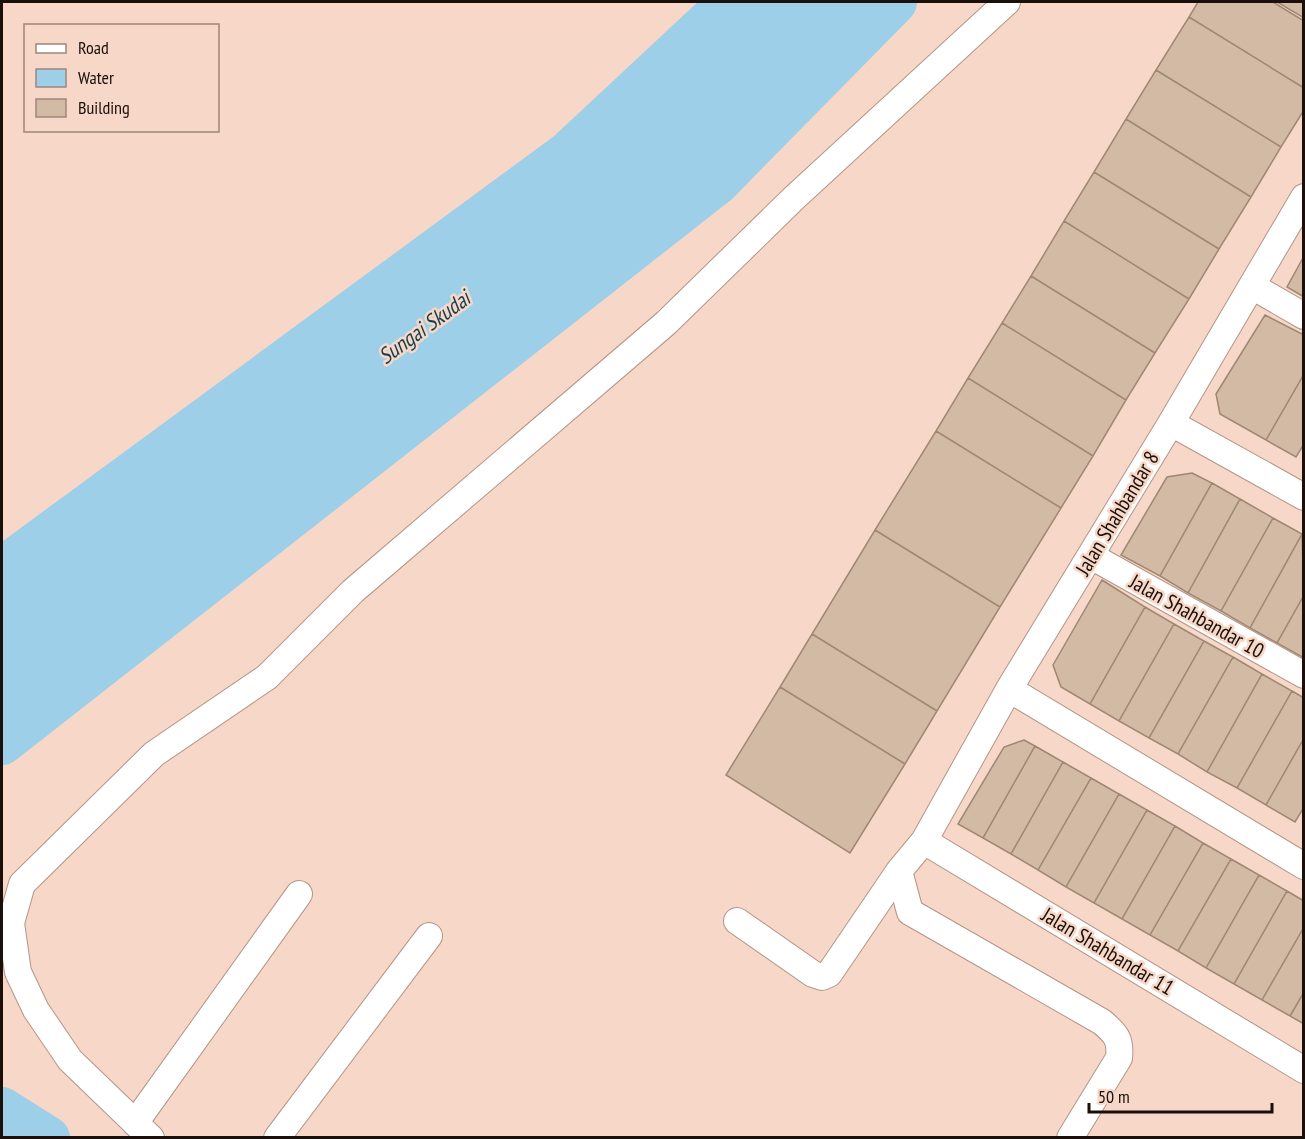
<svg xmlns="http://www.w3.org/2000/svg" width="1305" height="1139" font-family="'PT Sans Narrow',sans-serif">
  <style>
    .water { fill: #9dcfe8 }
    .lines { fill: none; stroke-linecap: round; stroke-linejoin: round }
    .river { stroke: #9dcfe8; stroke-width: 44 }
    .building { fill: #d3baa4; stroke: #9f8772; stroke-width: 1.5 }
    .minor-casing { stroke: #b39587; stroke-width: 28 }
    .minor { stroke: #fff; stroke-width: 26 }
    .labels { text-anchor: middle; dominant-baseline: central; stroke-width: 5; stroke-linejoin: round; paint-order: stroke }
    .street-label { font-size: 21px; fill: #1a0f0a; stroke: #f7d7c7 }
    .water-label { font-size: 22px; font-style: italic; fill: #133e50; stroke: #f7d7c7 }
  </style>
  <rect width="100%" height="100%" fill="#f7d7c7"/>
  <path class="water" d="M 730,2 L 895,2 L 717,183 L 2,743 L 2,569 L 567,154 Z"/>
  <g class="lines">
    <path class="river" d="M 2,569 L 567,154 L 730,2
      M 2,743 L 717,183 L 895,2
      M 2,1109 L 48,1138"/>
  </g>
  <path class="building" d="M 1198,2 L 1273,2 L 1304,21 L 1304,88 L 1189,17 Z
    M 1277,2 L 1304,2 L 1304,18 Z
    M 1189,17 L 1304,88 L 1304,110 L 1281,147 L 1156,70 Z
    M 1156,70 L 1281,147 L 1251,197 L 1126,119 Z
    M 1126,119 L 1251,197 L 1219,249 L 1094,172 Z
    M 1094,172 L 1219,249 L 1189,299 L 1064,221 Z
    M 1064,221 L 1189,299 L 1155,353 L 1031,276 Z
    M 1304,256 L 1304,297 L 1287,287 Z
    M 1031,276 L 1155,353 L 1126,400 L 1002,323 Z
    M 1265,315 L 1304,335 L 1304,374 L 1266,440 L 1220,414 L 1216,394 Z
    M 1002,323 L 1126,400 L 1093,456 L 968,378 Z
    M 1304,374 L 1304,444 L 1296,457 L 1266,440 Z
    M 968,378 L 1093,456 L 1061,508 L 936,431 Z
    M 936,431 L 1061,508 L 1000,607 L 875,530 Z
    M 1192,473 L 1212,483 L 1160,576 L 1121,555 L 1167,477 Z
    M 1212,483 L 1240,499 L 1188,593 L 1160,576 Z
    M 1240,499 L 1273,518 L 1221,611 L 1188,593 Z
    M 1273,518 L 1302,534 L 1250,628 L 1221,611 Z
    M 875,530 L 1000,607 L 937,711 L 812,634 Z
    M 1302,534 L 1304,595 L 1277,643 L 1250,628 Z
    M 1102,580 L 1145,607 L 1090,704 L 1061,687 L 1053,665 Z
    M 1304,595 L 1304,658 L 1277,643 Z
    M 1145,607 L 1174,624 L 1119,721 L 1090,704 Z
    M 1174,624 L 1204,641 L 1149,738 L 1119,721 Z
    M 812,634 L 937,711 L 905,764 L 780,687 Z
    M 1204,641 L 1233,657 L 1178,754 L 1149,738 Z
    M 1233,657 L 1262,674 L 1207,772 L 1178,754 Z
    M 1262,674 L 1292,691 L 1237,788 L 1207,772 Z
    M 780,687 L 905,764 L 850,853 L 726,775 Z
    M 1292,691 L 1304,698 L 1304,738 L 1266,805 L 1237,788 Z
    M 1304,738 L 1304,807 L 1295,822 L 1266,805 Z
    M 1024,740 L 1035,746 L 983,838 L 958,824 L 1004,747 Z
    M 1035,746 L 1063,762 L 1011,854 L 983,838 Z
    M 1063,762 L 1091,778 L 1038,870 L 1011,854 Z
    M 1091,778 L 1119,794 L 1066,887 L 1038,870 Z
    M 1119,794 L 1147,810 L 1094,903 L 1066,887 Z
    M 1147,810 L 1175,826 L 1122,919 L 1094,903 Z
    M 1175,826 L 1203,843 L 1150,935 L 1122,919 Z
    M 1203,843 L 1231,859 L 1178,951 L 1150,935 Z
    M 1231,859 L 1259,875 L 1206,968 L 1178,951 Z
    M 1259,875 L 1287,891 L 1234,984 L 1206,968 Z
    M 1287,891 L 1304,901 L 1304,927 L 1262,1000 L 1234,984 Z
    M 1304,927 L 1304,992 L 1290,1016 L 1262,1000 Z
    M 1304,992 L 1304,1024 L 1290,1016 Z"/>
  <g class="lines">
    <defs>
      <path id="minor" d="M 1304,197 L 1171,423 L 1009,689 L 924,841 L 1304,1070
        M 1252,286 L 1304,316
        M 1171,423 L 1304,497
        M 1091,556 L 1304,675
        M 1009,689 L 1304,866
        M 899,871 L 910,912 L 1102,1022 C 1116,1034 1121,1039 1119,1058 L 1070,1138
        M 737,921 L 813,974 L 822,977 L 829,974 L 899,871 L 924,841
        M 135,1123 L 299,894
        M 151,1138 L 70,1060 L 36,1010 L 18,972 L 11,923 L 22,884 L 154,754 L 267,677 L 353,591 L 666,323 L 794,198 L 1007,2
        M 277,1138 L 429,936"/>
    </defs>
    <use href="#minor" class="minor-casing"/>
    <use href="#minor" class="minor"/>
  </g>
  <g class="labels">
    <g class="street-label">
      <text transform="translate(1117 513) rotate(-59)">Jalan Shahbandar 8</text>
      <text transform="translate(1197 616) rotate(29)">Jalan Shahbandar 10</text>
      <text transform="translate(1108 951) rotate(31)">Jalan Shahbandar 11</text>
    </g>
    <g class="water-label">
      <text transform="translate(424 327) rotate(-36)">Sungai Skudai</text>
    </g>
  </g>
  <rect width="1305" height="1139" fill="none" stroke="#1a0f0a" stroke-width="6"/>
  <rect x="24" y="24" width="195" height="108" fill="#f7d7c7" stroke="#9f877b" stroke-width="1.5"/>
  <rect x="36" y="44" width="30" height="9" fill="#ffffff" stroke="#9f877b" stroke-width="1.5"/>
  <text x="78" y="54" font-size="18" fill="#1a0f0a">Road</text>
  <rect x="36" y="69" width="30" height="18" fill="#9dcfe8" stroke="#9f877b" stroke-width="1.5"/>
  <text x="78" y="84" font-size="18" fill="#1a0f0a">Water</text>
  <rect x="36" y="99" width="30" height="18" fill="#d3baa4" stroke="#9f877b" stroke-width="1.5"/>
  <text x="78" y="114" font-size="18" fill="#1a0f0a">Building</text>
  <path d="M1089 1103v9h183v-9" fill="none" stroke="#1a0f0a" stroke-width="3"/>
  <text x="1098" y="1103" font-size="18" fill="#1a0f0a" stroke="#f7d7c7" stroke-width="4.5" paint-order="stroke">50 m</text>
</svg>
